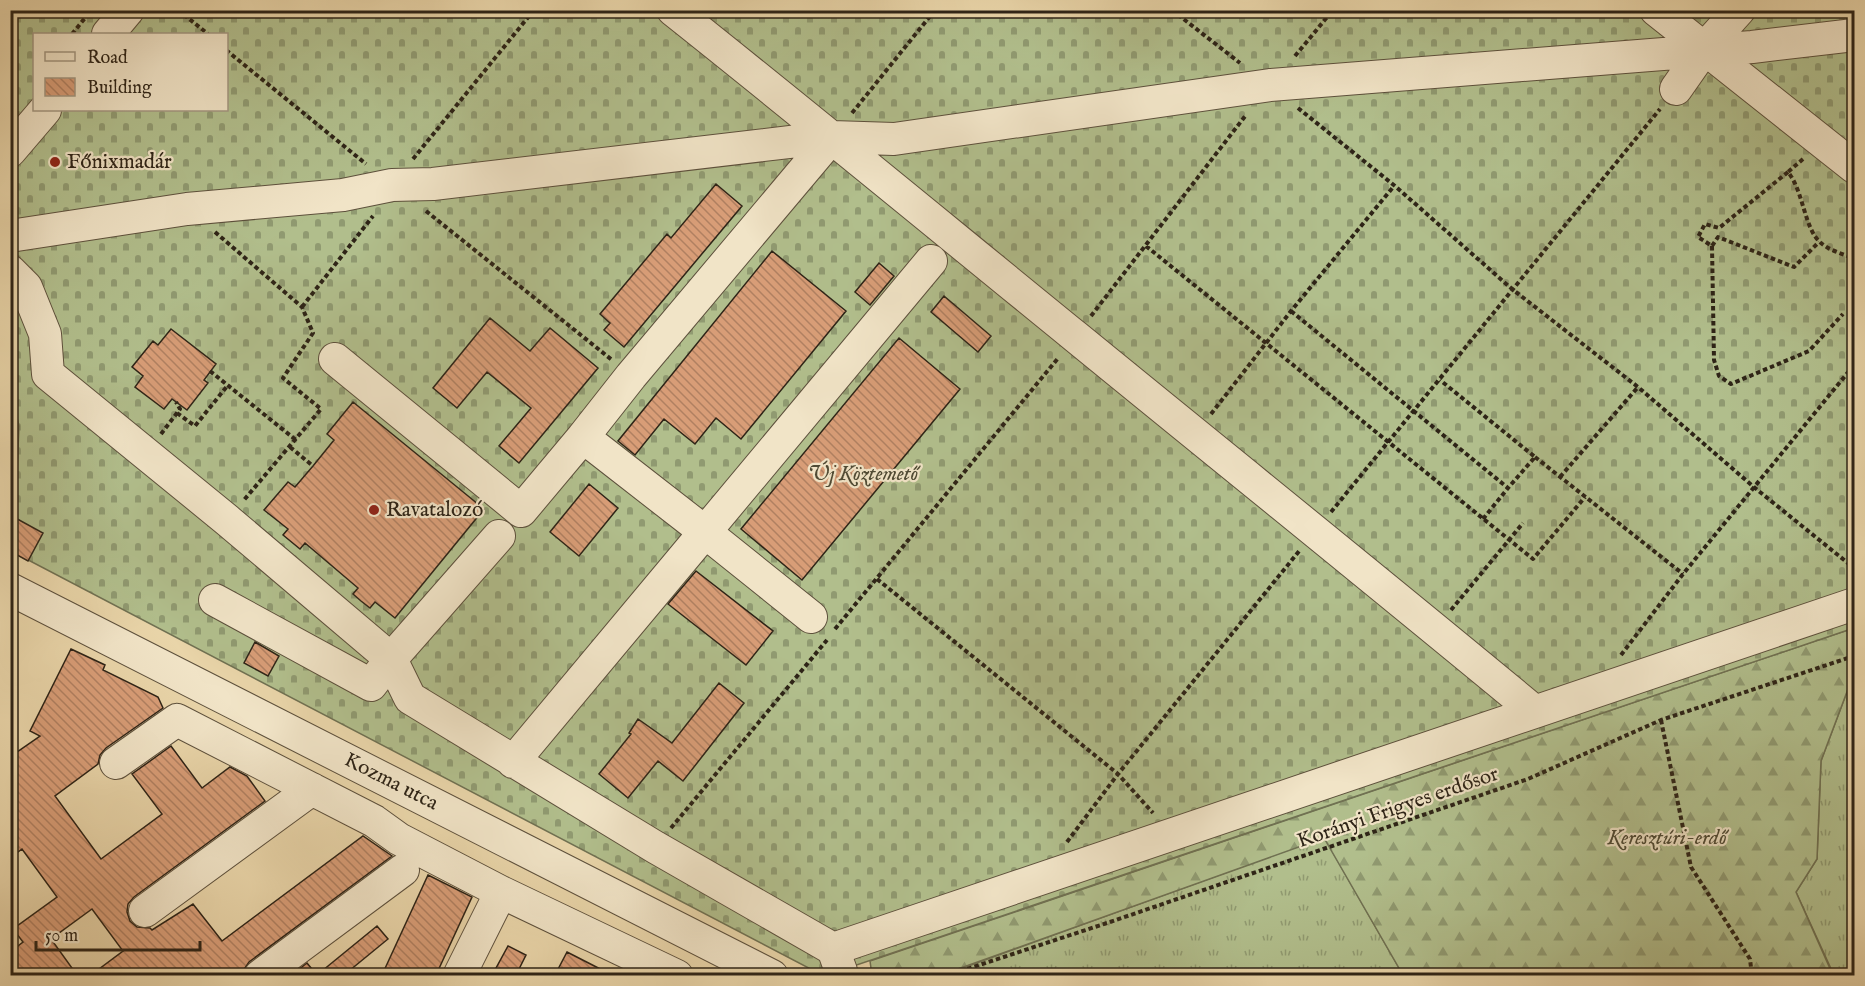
<svg xmlns="http://www.w3.org/2000/svg" width="1865" height="986" font-family="'IM FELL English',serif">
  <style>
    .grass { fill: url(#grass-tufts); stroke: #707152; stroke-width: 1.5 }
    .forest { fill: url(#forest-firs); stroke: #707152; stroke-width: 1.5 }
    .cemetery { fill: url(#cemetery-stones); stroke: #707152; stroke-width: 1.5; fill-rule: evenodd }
    .building { fill: url(#building-back-hatch); stroke: #2e2417; stroke-width: 1.5 }
    .lines { fill: none; stroke-linecap: round; stroke-linejoin: round }
    .minor-casing { stroke: #5d503c; stroke-width: 34 }
    .path { stroke: #2e2417; stroke-width: 4; stroke-dasharray: 4.5 3; stroke-linecap: butt }
    .minor { stroke: #f1e4c7; stroke-width: 32 }
    .poi-dot { fill: #8f2418; stroke: #f1e4c7; stroke-width: 2 }
    .labels { text-anchor: middle; dominant-baseline: central; stroke-width: 4.5; stroke-linejoin: round; paint-order: stroke }
    .poi-label { font-size: 21px; fill: #2e2417; stroke: #f1e4c7; text-anchor: start }
    .park-label { font-size: 21px; font-style: italic; fill: #4f4a34; stroke: #f1e4c7 }
    .street-label { font-size: 21px; fill: #2e2417; stroke: #f1e4c7 }
  </style>
  <defs>
    <pattern id="grass-tufts" width="24" height="20" patternUnits="userSpaceOnUse" patternTransform="scale(1.5)"><rect width="24" height="20" fill="#b1be8c"/><path d="M3 7l-1-3M5 7V3M7 7l1-3M15 17l-1-3M17 17v-4M19 17l1-3" fill="none" stroke="#909a71"/></pattern>
    <pattern id="forest-firs" width="22" height="20" patternUnits="userSpaceOnUse" patternTransform="scale(1.5)"><rect width="22" height="20" fill="#b1be8c"/><path d="M5 1l3.5 6h-7zM16 11l3.5 6h-7z" fill="#909a71"/></pattern>
    <pattern id="cemetery-stones" width="16" height="16" patternUnits="userSpaceOnUse" patternTransform="scale(1.5)"><rect width="16" height="16" fill="#b1be8c"/><path d="M2 7V4a2 2 0 0 1 4 0v3zM10 15v-3a2 2 0 0 1 4 0v3z" fill="#909a71"/></pattern>
    <pattern id="building-back-hatch" width="6" height="6" patternUnits="userSpaceOnUse" patternTransform="scale(1.5)"><rect width="6" height="6" fill="#d89d77"/><path d="M-1 5l2 2M0 0l6 6M5-1l2 2" fill="none" stroke="#b08061"/></pattern>
  </defs>
  <rect width="100%" height="100%" fill="#e9d5a9"/>
  <filter id="stains"><feTurbulence type="fractalNoise" baseFrequency=".00333" numOctaves="4"/><feColorMatrix values="0 0 0 0 .2 0 0 0 0 .09 0 0 0 0 .02 0 0 0 .5 -.17"/></filter>
  <radialGradient id="worn" r=".72"><stop offset=".6" stop-color="#630" stop-opacity="0"/><stop offset="1" stop-color="#630" stop-opacity=".3"/></radialGradient>
  <path class="grass" d="M 10,388 L 19,426 L 15,518 L 10,526 Z
    M 1854,673 L 1854,966 L 1833,973 L 1796,892 L 1817,859 L 1821,761 Z
    M 1324,837 L 1403,975 L 941,976 Z"/>
  <path class="forest" d="M 1854,628 L 1854,673 L 1821,761 L 1817,859 L 1796,892 L 1832,973 L 1854,966 L 1854,975 L 1403,975 L 1324,838 L 941,975 L 872,975 L 870,961 Z"/>
  <path class="cemetery" d="M 10,11 L 1854,11 L 1854,628 L 827,975 L 822,975 L 11,551 L 11,526 L 15,518 L 19,426 L 10,388 ZM 34,34 L 226,34 L 226,110 L 34,110 Z"/>
  <path class="building" d="M 716,184 L 742,206 L 624,347 L 604,330 L 610,323 L 600,314 L 667,234 L 671,238 Z
    M 772,251 L 846,311 L 741,439 L 716,418 L 695,444 L 664,419 L 635,455 L 618,441 Z
    M 879,263 L 894,276 L 870,305 L 855,292 Z
    M 944,296 L 991,336 L 978,352 L 931,312 Z
    M 490,318 L 530,351 L 550,328 L 598,368 L 519,463 L 499,446 L 531,408 L 487,372 L 457,408 L 433,388 Z
    M 171,329 L 216,364 L 204,380 L 208,383 L 187,410 L 172,399 L 164,409 L 135,387 L 143,376 L 132,367 L 153,341 L 158,345 Z
    M 899,338 L 960,389 L 802,580 L 741,529 Z
    M 353,402 L 484,509 L 395,618 L 375,602 L 370,608 L 361,601 L 353,594 L 358,588 L 305,543 L 300,549 L 283,535 L 288,529 L 264,510 L 288,482 L 295,487 L 313,466 L 334,440 L 327,434 Z
    M 589,484 L 618,508 L 579,556 L 550,532 Z
    M 10,515 L 43,533 L 28,561 L 10,551 Z
    M 696,571 L 773,631 L 746,665 L 668,604 Z
    M 255,642 L 279,656 L 268,676 L 244,663 Z
    M 71,649 L 105,665 L 103,670 L 158,697 L 163,708 L 106,748 L 100,755 L 98,764 L 55,796 L 101,859 L 162,814 L 132,774 L 171,746 L 202,788 L 230,767 L 247,776 L 265,801 L 134,897 L 128,904 L 127,912 L 130,921 L 137,927 L 150,928 L 152,930 L 193,904 L 222,941 L 363,836 L 392,856 L 249,962 L 243,971 L 237,975 L 91,975 L 123,951 L 92,909 L 51,939 L 77,975 L 10,975 L 10,952 L 23,942 L 13,929 L 57,897 L 22,849 L 10,858 L 10,757 L 40,736 L 30,731 Z
    M 719,683 L 744,703 L 683,781 L 658,761 L 628,798 L 599,774 L 631,734 L 629,733 L 638,719 L 672,743 Z
    M 428,875 L 472,897 L 436,975 L 382,975 Z
    M 377,926 L 388,939 L 344,975 L 294,975 L 293,974 L 307,963 L 317,975 Z
    M 508,946 L 526,955 L 516,975 L 506,975 L 495,970 Z
    M 567,952 L 612,975 L 555,975 Z"/>
  <g class="lines">
    <defs>
      <path id="minor" d="M 673,10 C 809,118 942,228 1076,337 C 1229,462 1382,585 1534,711
        M 1656,10 L 1854,167
        M 108,34 L 128,10
        M 1676,89 L 1704,49 L 1739,10
        M 10,151 L 45,110
        M 10,236 L 187,209 L 343,195 L 392,185 L 433,184 L 832,137 L 894,139 L 1270,85 L 1752,47 L 1854,35
        M 10,271 L 26,287 L 45,334 L 48,374 L 227,520 L 391,659 L 499,536
        M 335,359 L 521,511 L 583,437 L 705,532 L 931,261
        M 583,437 L 631,376 L 832,137
        M 10,589 L 772,976
        M 215,600 L 371,685 L 391,659 L 410,698 L 655,847 L 833,949 L 1854,604
        M 513,762 L 705,532 L 811,617
        M 116,763 L 177,720 L 374,821 L 399,839 L 501,892 L 677,976
        M 145,911 L 312,789
        M 833,949 L 841,971 L 840,976
        M 260,976 L 403,870
        M 459,976 L 501,892"/>
    </defs>
    <use href="#minor" class="minor-casing"/>
    <path class="path" d="M 178,10 L 208,34
      M 1172,10 L 1240,63
      M 72,34 L 85,18
      M 226,50 L 366,164
      M 1295,56 L 1333,10
      M 1298,108 L 1395,186 L 1512,289 L 1638,387 L 1755,488 L 1854,568
      M 852,113 L 935,10
      M 413,159 L 534,10
      M 1803,159 L 1788,172 C 1804,192 1804,229 1821,243 C 1830,251 1844,254 1854,259
      M 1788,172 L 1719,228 L 1705,224 L 1698,237 L 1712,246 L 1718,237 L 1794,267 L 1819,242
      M 426,211 L 612,360
      M 215,232 L 302,307 L 313,333 L 283,378 L 321,409 L 244,500
      M 1146,246 L 1533,559 L 1585,497
      M 1712,246 L 1714,360 L 1719,376 L 1731,384 L 1809,351 L 1843,314
      M 302,307 L 373,216
      M 1291,311 L 1508,488 L 1535,457 L 1440,380
      M 1091,316 L 1246,115
      M 210,371 L 296,440
      M 177,413 L 195,426 L 228,385
      M 1211,414 L 1291,311 L 1394,186
      M 161,434 L 180,409 L 176,402
      M 290,447 L 313,466
      M 1535,457 L 1683,574
      M 1560,477 L 1638,387
      M 1331,512 L 1660,109
      M 1483,519 L 1508,488
      M 877,579 L 1118,774 L 1153,813
      M 1451,610 L 1523,523
      M 835,629 L 1059,357
      M 1621,655 L 1683,574 L 1854,365
      M 1661,720 L 1691,867 L 1750,959 L 1752,976
      M 671,828 L 827,640
      M 1067,842 L 1118,774 L 1300,550
      M 946,976 L 1110,922 L 1528,779 L 1661,720 L 1854,656"/>
    <use href="#minor" class="minor"/>
  </g>
  <g class="poi-dot">
    <circle cx="55" cy="162" r="6"/>
    <circle cx="374" cy="510" r="6"/>
  </g>
  <g class="labels">
    <g class="poi-label">
      <text x="67" y="162">Főnixmadár</text>
      <text x="386" y="510">Ravatalozó</text>
    </g>
    <g class="park-label">
      <text x="863" y="474">Új Köztemető</text>
      <text x="1667" y="838">Keresztúri-erdő</text>
    </g>
    <g class="street-label">
      <text transform="translate(391 782) rotate(27)">Kozma utca</text>
      <text transform="translate(1398 808) rotate(-19)">Korányi Frigyes erdősor</text>
    </g>
  </g>
  <rect width="1865" height="986" fill="none" stroke="#e9d5a9" stroke-width="36"/>
  <rect x="12" y="12" width="1841" height="962" fill="none" stroke="#2e2417" stroke-width="3"/>
  <rect x="18" y="18" width="1829" height="950" fill="none" stroke="#2e2417" stroke-width="1.5"/>
  <rect x="33" y="33" width="195" height="78" fill="#f1e4c7" stroke="#a39781" stroke-width="1.5"/>
  <rect x="45" y="52" width="30" height="9" fill="#f1e4c7" stroke="#a39781" stroke-width="1.5"/>
  <text x="87" y="63" font-size="18" fill="#2e2417">Road</text>
  <rect x="45" y="78" width="30" height="18" fill="url(#building-back-hatch)" stroke="#a39781" stroke-width="1.5"/>
  <text x="87" y="93" font-size="18" fill="#2e2417">Building</text>
  <path d="M36 941v9h164v-9" fill="none" stroke="#2e2417" stroke-width="3"/>
  <text x="45" y="941" font-size="18" fill="#2e2417" stroke="#f1e4c7" stroke-width="4.5" paint-order="stroke">50 m</text>
  <rect width="100%" height="100%" filter="url(#stains)"/>
  <rect width="100%" height="100%" fill="url(#worn)"/>
</svg>
